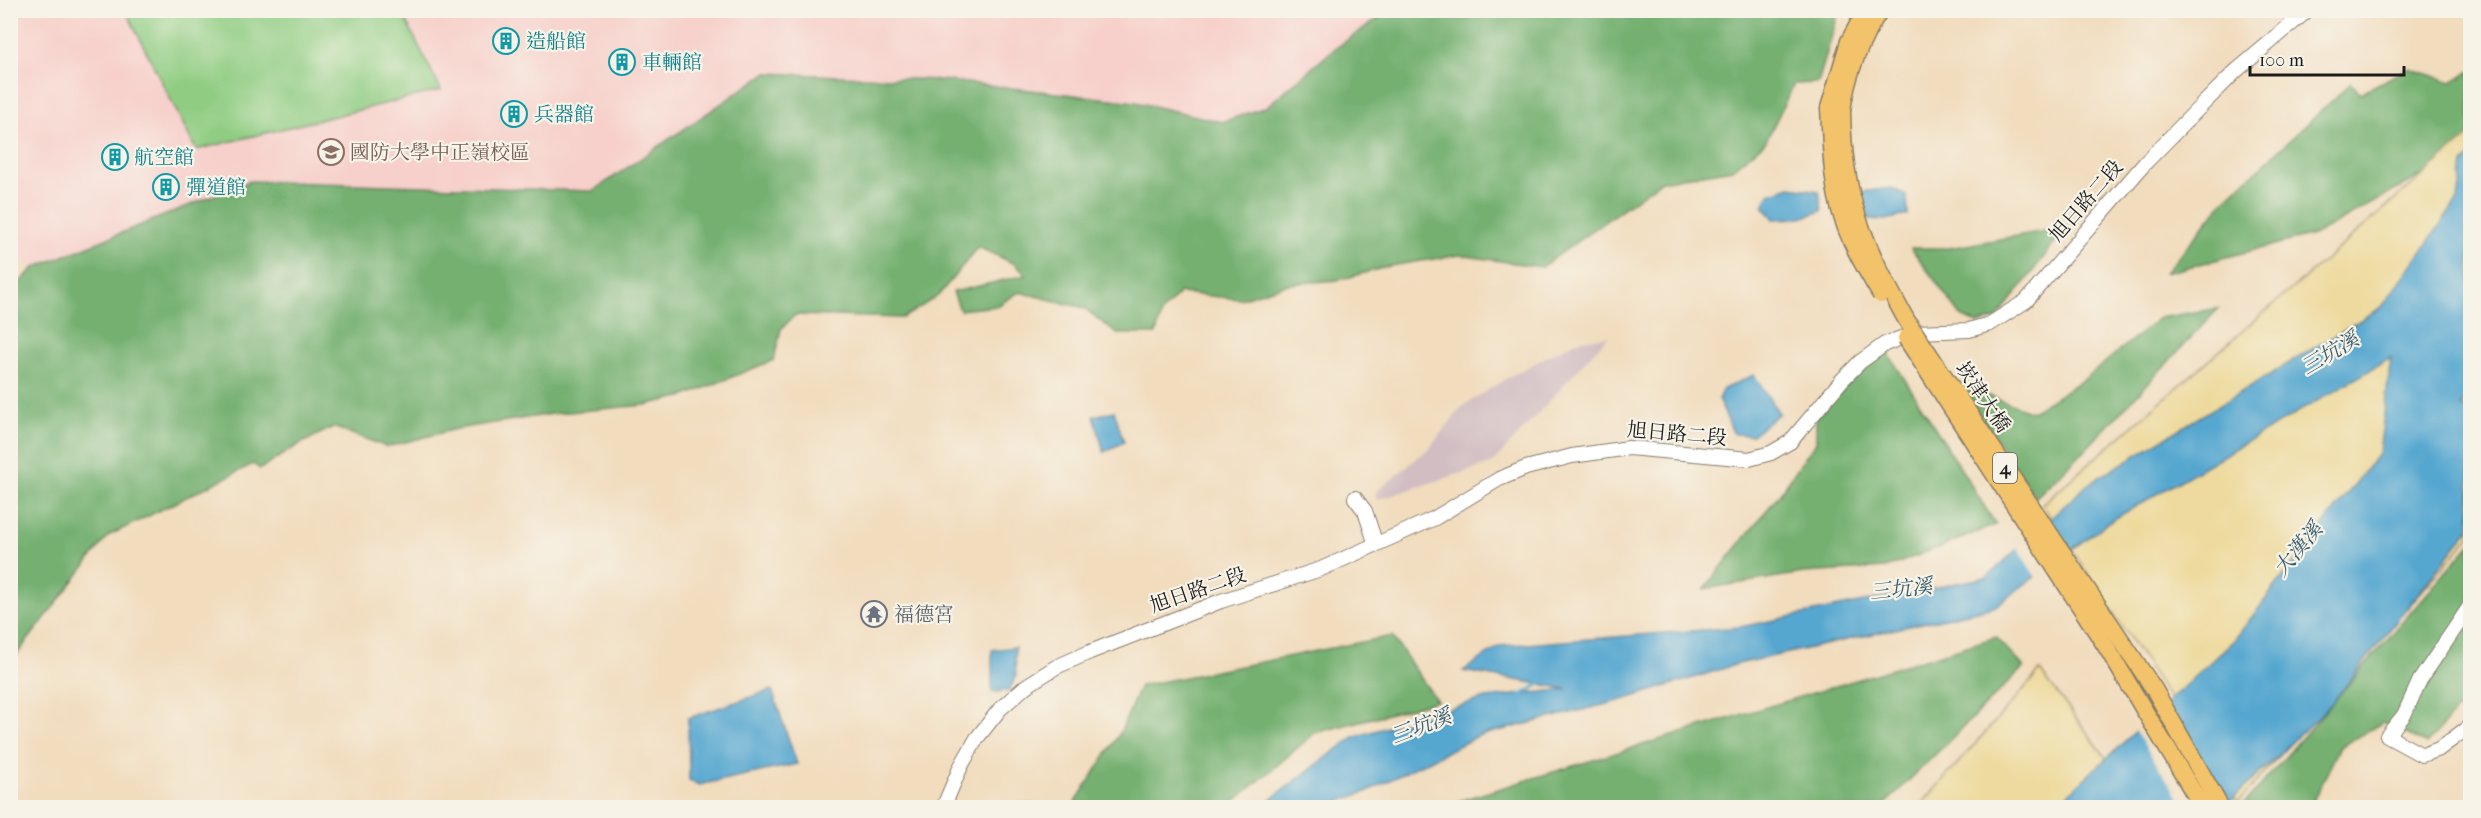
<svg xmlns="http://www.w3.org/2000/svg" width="2481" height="818" font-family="'IM FELL French Canon','Noto Serif TC',serif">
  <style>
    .built { fill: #f7d0cb }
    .industrial { fill: #d2bec2 }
    .green { fill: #90cd83; stroke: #567450; stroke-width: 1.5 }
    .forest { fill: #74b071; stroke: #486646; stroke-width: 1.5 }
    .sand { fill: #eeda9e; stroke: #857b5d; stroke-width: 1.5 }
    .water { fill: #56a7d0; stroke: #396276; stroke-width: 1.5 }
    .pier { fill: #f1dcbd }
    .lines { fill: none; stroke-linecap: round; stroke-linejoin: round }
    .stream { stroke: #56a7d0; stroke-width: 3 }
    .minor-casing { stroke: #867c6c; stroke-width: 16 }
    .major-casing { stroke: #867c6c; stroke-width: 19 }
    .minor { stroke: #fff; stroke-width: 14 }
    .major { stroke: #f2c36a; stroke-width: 16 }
    .major-bridge-casing { stroke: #867c6c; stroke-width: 19; stroke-linecap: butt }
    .major-bridge { stroke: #f2c36a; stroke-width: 16 }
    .labels { text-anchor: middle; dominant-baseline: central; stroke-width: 4.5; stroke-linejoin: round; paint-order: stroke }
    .shield { fill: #f7f3e8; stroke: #5e5c59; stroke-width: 1.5 }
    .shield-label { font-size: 18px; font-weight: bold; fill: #1c1c1c }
    .culture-label { font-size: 20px; fill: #0d838f; stroke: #f7f3e8; text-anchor: start }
    .education-label { font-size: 20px; fill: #785e54; stroke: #f7f3e8; text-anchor: start }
    .street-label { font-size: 20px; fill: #1c1c1c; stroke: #f7f3e8 }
    .worship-label { font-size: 20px; fill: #5b616d; stroke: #f7f3e8; text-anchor: start }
    .water-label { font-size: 21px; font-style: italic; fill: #365b6d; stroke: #f7f3e8 }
  </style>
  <rect width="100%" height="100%" fill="#f7f3e8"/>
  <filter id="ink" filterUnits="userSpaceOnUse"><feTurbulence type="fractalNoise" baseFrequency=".0167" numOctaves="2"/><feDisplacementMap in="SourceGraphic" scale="12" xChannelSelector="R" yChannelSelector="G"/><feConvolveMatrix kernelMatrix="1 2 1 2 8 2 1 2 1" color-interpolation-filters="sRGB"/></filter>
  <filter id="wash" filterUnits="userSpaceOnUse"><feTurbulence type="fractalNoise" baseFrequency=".008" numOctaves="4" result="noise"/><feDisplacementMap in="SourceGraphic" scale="24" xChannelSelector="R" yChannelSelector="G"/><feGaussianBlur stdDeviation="1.35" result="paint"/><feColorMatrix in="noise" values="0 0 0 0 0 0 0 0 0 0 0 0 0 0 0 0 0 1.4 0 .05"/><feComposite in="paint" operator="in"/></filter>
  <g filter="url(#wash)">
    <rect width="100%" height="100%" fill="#f1dcbd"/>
    <path class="built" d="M 11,11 L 1389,11 L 1333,50 L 1266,107 L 1222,122 L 1136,102 L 940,80 L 766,73 L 593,191 L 250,181 L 34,268 L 11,255 Z"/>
    <path class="industrial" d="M 1608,336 L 1493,463 L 1377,500 L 1375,493 L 1428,449 L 1463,406 L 1507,378 L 1576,341 Z"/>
    <path class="green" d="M 126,11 L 401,11 L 441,90 L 196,150 Z"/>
    <path class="forest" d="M 1389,11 L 1839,11 L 1818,83 L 1794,84 L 1766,141 L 1733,169 L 1661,181 L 1542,267 L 1459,255 L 1390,266 L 1339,280 L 1288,284 L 1240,299 L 1180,293 L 1162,312 L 1156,334 L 1117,334 L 1084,308 L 1019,292 L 997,306 L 960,310 L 953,292 L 1026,275 L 1015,264 L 978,247 L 938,296 L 903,318 L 795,315 L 781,329 L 774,360 L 685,396 L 645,405 L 559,413 L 456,429 L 387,447 L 333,427 L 298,445 L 260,469 L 253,464 L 108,536 L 11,662 L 11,291 L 34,268 L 250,181 L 593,191 L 766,73 L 940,80 L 1136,102 L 1222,122 L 1266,107 L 1333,50 Z
      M 2409,68 L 2452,82 L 2470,71 L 2470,137 L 2437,167 L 2317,234 L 2165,273 L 2224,201 L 2351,83 L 2360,93 Z
      M 2067,227 L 1996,319 L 1978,324 L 1961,316 L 1911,248 L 1950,248 Z
      M 2219,308 L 2085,450 L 2035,498 L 1960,385 L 2032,412 L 2086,378 L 2159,318 Z
      M 1885,348 L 1996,525 L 1886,568 L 1803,573 L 1704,589 L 1778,496 L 1816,442 L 1816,417 Z
      M 2470,544 L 2470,695 L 2426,744 L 2383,722 L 2340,747 L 2310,807 L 2241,808 Z
      M 1392,636 L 1437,701 L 1315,733 L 1228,807 L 1019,807 L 1019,804 L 1073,806 L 1120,733 L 1140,686 Z
      M 1996,637 L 2024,667 L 1882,807 L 1462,808 L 1455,802 Z"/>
    <path class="sand" d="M 2470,135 L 2470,536 L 2238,803 L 2042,504 Z
      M 2040,671 L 2102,752 L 2137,807 L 1918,808 Z"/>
    <path class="water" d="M 2470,157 L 2470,394 L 2461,406 L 2470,411 L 2470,528 L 2332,703 L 2225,807 L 2054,807 L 2234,640 L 2379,453 L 2391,358 L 2109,522 L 1994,607 L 1738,664 L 1619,701 L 1478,736 L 1366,792 L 1322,807 L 1259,808 L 1354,737 L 1486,698 L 1568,689 L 1463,671 L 1500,646 L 1740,627 L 1987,577 L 2088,484 L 2382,307 L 2458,200 L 2463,164 Z
      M 1790,187 L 1819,191 L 1822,211 L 1801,218 L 1774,219 L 1763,206 L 1769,194 Z
      M 1891,188 L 1907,196 L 1908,215 L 1885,220 L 1869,219 L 1862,192 Z
      M 1754,375 L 1779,413 L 1752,435 L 1734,434 L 1718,399 L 1723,389 Z
      M 1114,411 L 1124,442 L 1104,452 L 1094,416 Z
      M 1015,647 L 1016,676 L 1009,691 L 992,692 L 992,650 Z
      M 772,690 L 797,764 L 699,785 L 689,780 L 688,718 Z"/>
    <path class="pier" d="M 2045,520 L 2069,555 L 2037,579 L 2016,546 Z
      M 2164,701 L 2228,807 L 2185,807 L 2134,729 Z"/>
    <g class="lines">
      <path class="stream" d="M 1521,695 L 1544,682"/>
    </g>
  </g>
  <g filter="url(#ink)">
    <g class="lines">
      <defs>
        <path id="minor" d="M 1355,498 L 1365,511 L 1376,545
          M 2470,606 L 2420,680 L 2404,715 L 2387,736 L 2422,755 L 2439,749 L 2470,726
          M 943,808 L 961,766 L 977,738 L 1000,709 L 1026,686 L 1056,667 L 1090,652 L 1221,601 L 1321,569 L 1435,518 L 1499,479 L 1526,468 L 1572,456 L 1629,448 L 1749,459 L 1771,453 L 1790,442 L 1842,380 L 1860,362 L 1885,344 L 1917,332 L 1969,330 L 1990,324 L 2026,301 L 2146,162 L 2192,115 L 2236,71 L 2308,10"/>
        <path id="major" d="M 1829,108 L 1849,41 L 1866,10
          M 1842,110 C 1847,74 1861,40 1880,10"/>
      </defs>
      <use href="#minor" class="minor-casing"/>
      <use href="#major" class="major-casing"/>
      <use href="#minor" class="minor"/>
      <use href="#major" class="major"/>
      <defs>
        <path id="major-bridge" d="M 1829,108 C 1831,141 1831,174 1839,206 C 1847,238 1864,267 1881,295
          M 1842,110 C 1843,199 1864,244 1907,321 L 2154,689 L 2221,808
          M 1906,338 L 2107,648 L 2203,808"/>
      </defs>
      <use href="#major-bridge" class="major-bridge-casing"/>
      <use href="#major-bridge" class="major-bridge"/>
    </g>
  </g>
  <defs>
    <symbol id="building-ring" viewBox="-11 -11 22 22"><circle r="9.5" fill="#f7f3e8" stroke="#0f9aa8" stroke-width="1.5"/><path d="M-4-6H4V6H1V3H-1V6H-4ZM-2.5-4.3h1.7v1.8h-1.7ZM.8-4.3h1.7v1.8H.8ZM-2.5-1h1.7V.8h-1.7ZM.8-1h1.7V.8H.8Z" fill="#0f9aa8"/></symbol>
    <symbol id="university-ring" viewBox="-11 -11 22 22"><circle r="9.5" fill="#f7f3e8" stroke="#8d6e63" stroke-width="1.5"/><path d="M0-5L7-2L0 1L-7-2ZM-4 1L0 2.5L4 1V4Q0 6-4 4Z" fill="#8d6e63"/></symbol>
    <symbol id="temple-ring" viewBox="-11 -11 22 22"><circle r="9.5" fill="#f7f3e8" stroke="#6b7280" stroke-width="1.5"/><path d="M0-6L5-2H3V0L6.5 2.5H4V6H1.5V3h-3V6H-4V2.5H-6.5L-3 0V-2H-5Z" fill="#6b7280"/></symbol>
  </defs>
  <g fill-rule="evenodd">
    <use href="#building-ring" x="491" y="26" width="30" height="30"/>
    <use href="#building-ring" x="607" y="47" width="30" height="30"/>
    <use href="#building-ring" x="499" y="99" width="30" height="30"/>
    <use href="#university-ring" x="316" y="137" width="30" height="30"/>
    <use href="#building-ring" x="100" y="142" width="30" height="30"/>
    <use href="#building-ring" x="151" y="172" width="30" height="30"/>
    <use href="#temple-ring" x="859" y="599" width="30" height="30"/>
  </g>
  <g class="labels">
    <rect class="shield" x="1993" y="453" width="24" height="30" rx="4.5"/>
    <g class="shield-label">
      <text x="2005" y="468">4</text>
    </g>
    <g class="culture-label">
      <text x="526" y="41">造船館</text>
      <text x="642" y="62">車輛館</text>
      <text x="534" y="114">兵器館</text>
      <text x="134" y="157">航空館</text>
      <text x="186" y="187">彈道館</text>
    </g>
    <g class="education-label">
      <text x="350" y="152">國防大學中正嶺校區</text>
    </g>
    <g class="street-label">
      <text transform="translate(2086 201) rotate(-49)">旭日路二段</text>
      <text transform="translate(1983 397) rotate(56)">崁津大橋</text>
      <text transform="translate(1677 434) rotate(5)">旭日路二段</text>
      <text transform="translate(1198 590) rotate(-19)">旭日路二段</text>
    </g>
    <g class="worship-label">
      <text x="894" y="614">福德宮</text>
    </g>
    <g class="water-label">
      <text transform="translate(2330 353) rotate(-31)">三坑溪</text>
      <text transform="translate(2298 549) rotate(-50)">大漢溪</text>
      <text transform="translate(1901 589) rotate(-6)">三坑溪</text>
      <text transform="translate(1421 726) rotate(-21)">三坑溪</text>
    </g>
  </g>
  <rect width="2481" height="818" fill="none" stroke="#f7f3e8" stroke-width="36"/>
  <path d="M2250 66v9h154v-9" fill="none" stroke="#1c1c1c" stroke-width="3"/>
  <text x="2259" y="66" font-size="18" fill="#1c1c1c" stroke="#f7f3e8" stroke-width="4.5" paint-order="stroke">100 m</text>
</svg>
